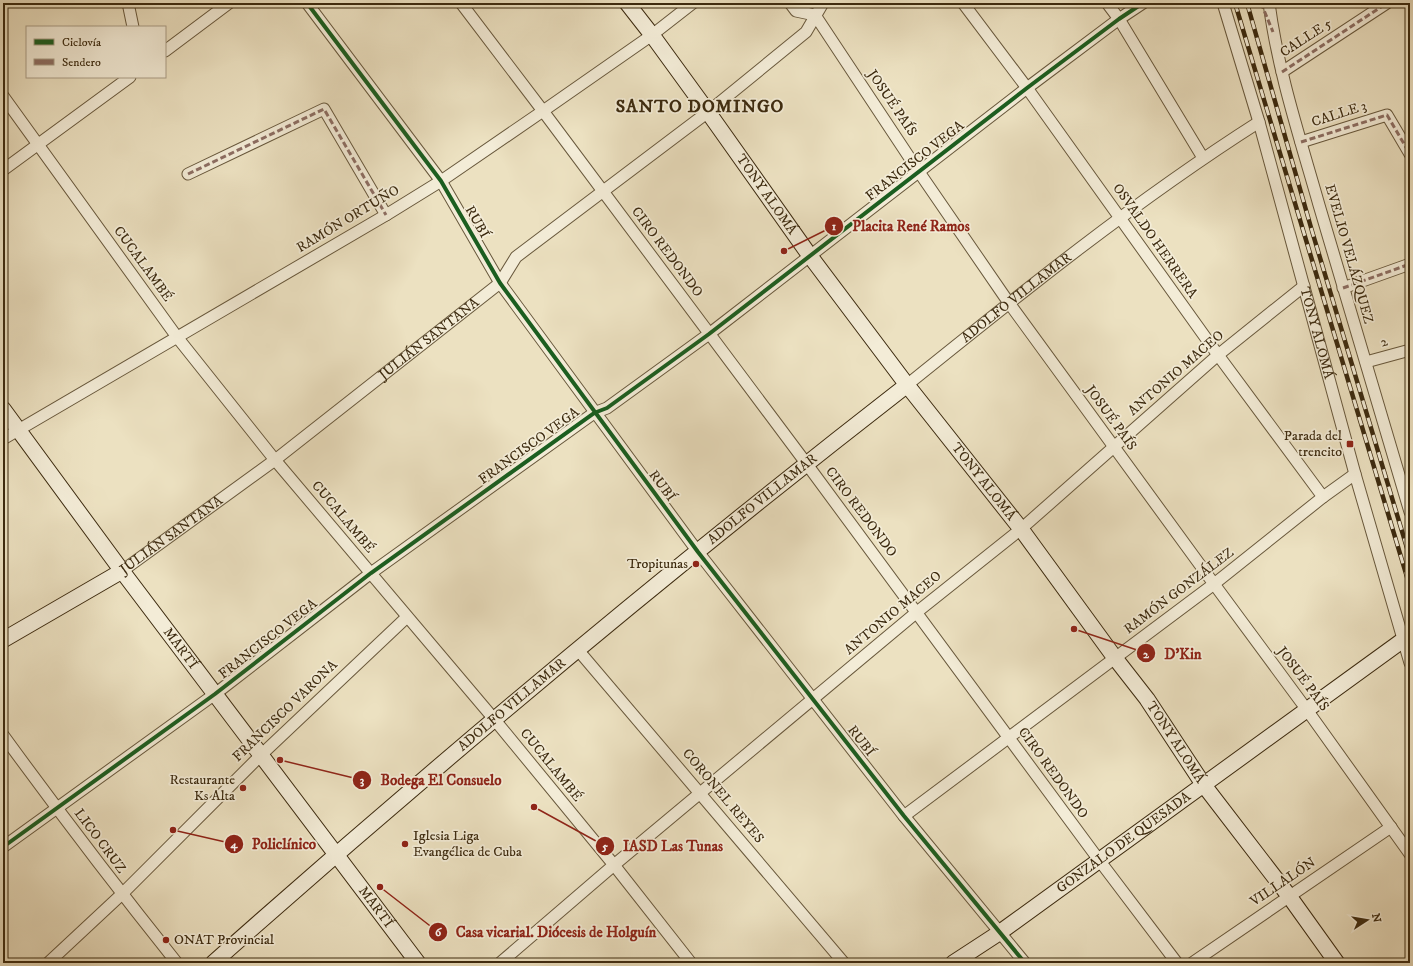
<svg xmlns="http://www.w3.org/2000/svg" width="1413" height="966" font-family="'IM FELL DW Pica',serif">
  <style>
    .lines { fill: none; stroke-linecap: round; stroke-linejoin: round }
    .street-casing { stroke: #68583c; stroke-width: 13 }
    .secondary-casing { stroke: #3c2a0f; stroke-width: 17 }
    .street { stroke: #f3ecd7; stroke-width: 11 }
    .secondary { stroke: #f3ecd7; stroke-width: 15 }
    .rail-casing { stroke: #3c2a0f; stroke-width: 4.5 }
    .rail { stroke: #f3ecd7; stroke-width: 3; stroke-dasharray: 9; stroke-linecap: butt }
    .quiet { stroke: #8d6e63; stroke-width: 3; stroke-dasharray: 6 3; stroke-linecap: butt }
    .cycleway-casing { stroke: #f3ecd7; stroke-width: 6 }
    .cycleway { stroke: #1b5e20; stroke-width: 4 }
    .poi-dot { fill: #8f2418; stroke: #f3ecd7; stroke-width: 1.5 }
    .labels { text-anchor: middle; dominant-baseline: central; stroke-width: 3.5; stroke-linejoin: round; paint-order: stroke }
    .street-label { font-size: 14px; fill: #3c2a0f; stroke: #f3ecd7 }
    .poi-label { font-size: 14px; fill: #3c2a0f; stroke: #f3ecd7; text-anchor: end }
    .district-label { font-size: 18px; font-weight: bold; letter-spacing: 1px; fill: #3c2a0f; stroke: #f3ecd7 }
    .leader { fill: none; stroke: #8f2418; stroke-width: 1.5 }
    .callout-dot { fill: #8f2418; stroke: #f3ecd7; stroke-width: 1.5 }
    .mark-label { font-size: 12px; text-anchor: middle; font-weight: bold; fill: #fff }
    .callout-label { font-size: 15px; text-anchor: middle; font-weight: bold; fill: #8f2418; stroke: #f3ecd7; stroke-width: 3.5; stroke-linejoin: round; paint-order: stroke }
  </style>
  <rect width="100%" height="100%" fill="#ece1c1"/>
  <filter id="stains"><feTurbulence type="fractalNoise" baseFrequency=".005" numOctaves="4"/><feColorMatrix values="0 0 0 0 .2 0 0 0 0 .09 0 0 0 0 .02 0 0 0 .5 -.17"/></filter>
  <radialGradient id="worn" r=".72"><stop offset=".6" stop-color="#630" stop-opacity="0"/><stop offset="1" stop-color="#630" stop-opacity=".3"/></radialGradient>
  <g class="lines">
    <defs>
      <g id="street">
        <path d="M 128,3 L 133,27"/>
        <path d="M 307,3 L 441,181 L 500,283 L 698,552 L 904,816 L 1025,963"/>
        <path d="M 461,3 L 543,111 L 806,463 L 1099,860 L 1177,963"/>
        <path d="M 790,3 L 796,11 L 815,15 L 919,172 L 1009,303 L 1214,584 L 1307,710 L 1410,854"/>
        <path d="M 963,3 L 1027,88 L 1218,355 L 1323,497"/>
        <path d="M 1107,3 L 1119,19 L 1203,158"/>
        <path id="s1" d="M 1223,3 L 1259,122 L 1355,474 L 1410,663"/>
        <path d="M 1269,3 C 1278,72 1300,138 1319,205 C 1349,308 1380,410 1410,512"/>
        <path d="M 165,51 L 229,3"/>
        <path d="M 1282,72 L 1387,3"/>
        <path d="M 3,96 L 177,337 L 275,460 L 494,719 L 614,865 L 691,963"/>
        <path d="M 1301,142 L 1387,115 L 1410,154"/>
        <path d="M 3,170 L 130,77"/>
        <path d="M 188,174 L 324,109 L 386,215"/>
        <path d="M 1343,288 L 1410,264"/>
        <path d="M 1366,362 L 1410,350"/>
        <path id="s2" d="M 907,385 C 1021,293 1135,201 1259,122"/>
        <path d="M 3,439 L 386,215 L 441,181 L 543,111 L 652,35 L 693,3"/>
        <path id="s3" d="M 122,571 L 275,460 L 500,283 L 516,257 L 708,112 L 806,32 L 823,3"/>
        <path d="M 578,650 L 844,963"/>
        <path d="M 3,735 C 59,812 117,888 177,963"/>
        <path d="M 904,816 L 1214,584 L 1323,497 L 1355,474"/>
        <path d="M 3,847 L 215,694 L 371,573 L 594,413 L 607,408 L 709,334 L 1027,88 L 1119,19 L 1143,3"/>
        <path d="M 48,963 L 122,894 L 261,755 L 407,617"/>
        <path d="M 500,963 L 614,865 L 917,612 L 1021,529 L 1218,355 L 1304,286"/>
        <path d="M 1192,963 L 1391,827"/>
      </g>
      <g id="secondary">
        <path id="s4" d="M 627,3 L 652,35 L 708,112 L 810,256 L 907,385 L 1021,529 L 1115,658 L 1147,699 L 1203,784 L 1289,896 L 1337,963"/>
        <path id="s5" d="M 3,409 L 122,571 L 418,963"/>
        <path d="M 3,640 L 122,571"/>
        <path id="s6" d="M 213,963 C 438,763 669,570 907,385"/>
        <path id="s7" d="M 953,963 L 999,933 L 1410,635"/>
      </g>
    </defs>
    <use href="#street" class="street-casing"/>
    <use href="#secondary" class="secondary-casing"/>
    <use href="#street" class="street"/>
    <use href="#secondary" class="secondary"/>
    <defs>
      <path id="rail" d="M 1235,3 L 1410,587
        M 1247,3 L 1312,231 L 1410,558"/>
    </defs>
    <use href="#rail" class="rail-casing"/>
    <use href="#rail" class="rail"/>
    <path class="quiet" d="M 1261,3 L 1273,32
      M 1282,72 L 1387,3
      M 1301,142 L 1387,115 L 1410,154
      M 188,174 L 324,109 L 386,215
      M 1343,288 L 1410,264"/>
    <defs>
      <path id="cycleway" d="M 307,3 L 441,181 L 500,283 L 698,552 L 904,816 L 1025,963
        M 3,847 L 215,694 L 371,573 L 594,413 L 607,408 L 709,334 L 1027,88 L 1119,19 L 1143,3"/>
    </defs>
    <use href="#cycleway" class="cycleway-casing"/>
    <use href="#cycleway" class="cycleway"/>
  </g>
  <g class="poi-dot">
    <rect x="1346" y="440" width="8" height="8" rx="2"/>
    <circle cx="696" cy="564" r="4"/>
    <circle cx="243" cy="788" r="4"/>
    <circle cx="405" cy="844" r="4"/>
    <circle cx="166" cy="940" r="4"/>
  </g>
  <g class="labels">
    <g class="street-label">
      <text transform="translate(1306 38) rotate(-33)">CALLE 5</text>
      <text transform="translate(892 103) rotate(56)">JOSUÉ PAÍS</text>
      <text transform="translate(1339 114) rotate(-18)">CALLE 3</text>
      <text transform="translate(915 161) rotate(-38)">FRANCISCO VEGA</text>
      <text stroke="none"><textPath href="#s4" startOffset="237">TONY ALOMÁ</textPath></text>
      <text transform="translate(348 219) rotate(-31)">RAMÓN ORTUÑO</text>
      <text transform="translate(477 222) rotate(60)">RUBÍ</text>
      <text transform="translate(1155 241) rotate(55)">OSVALDO HERRERA</text>
      <text transform="translate(667 252) rotate(53)">CIRO REDONDO</text>
      <text transform="translate(1349 254) rotate(74)">EVELIO VELÁZQUEZ</text>
      <text transform="translate(143 264) rotate(54)">CUCALAMBÉ</text>
      <text stroke="none"><textPath href="#s2" startOffset="140">ADOLFO VILLAMAR</textPath></text>
      <text stroke="none"><textPath href="#s1" startOffset="343">TONY ALOMÁ</textPath></text>
      <text stroke="none"><textPath href="#s3" startOffset="385">JULIÁN SANTANA</textPath></text>
      <text transform="translate(1384 342) rotate(-15)">2</text>
      <text transform="translate(1176 373) rotate(-41)">ANTONIO MACEO</text>
      <text transform="translate(1111 418) rotate(54)">JOSUÉ PAÍS</text>
      <text transform="translate(529 446) rotate(-36)">FRANCISCO VEGA</text>
      <text stroke="none"><textPath href="#s4" startOffset="597">TONY ALOMÁ</textPath></text>
      <text transform="translate(662 486) rotate(53)">RUBÍ</text>
      <text stroke="none"><textPath href="#s6" startOffset="719">ADOLFO VILLAMAR</textPath></text>
      <text transform="translate(861 512) rotate(53)">CIRO REDONDO</text>
      <text transform="translate(343 517) rotate(50)">CUCALAMBÉ</text>
      <text stroke="none"><textPath href="#s3" startOffset="61">JULIÁN SANTANA</textPath></text>
      <text transform="translate(1179 591) rotate(-37)">RAMÓN GONZÁLEZ</text>
      <text transform="translate(893 613) rotate(-40)">ANTONIO MACEO</text>
      <text transform="translate(268 639) rotate(-38)">FRANCISCO VEGA</text>
      <text stroke="none"><textPath href="#s5" startOffset="298">MARTÍ</textPath></text>
      <text transform="translate(1303 679) rotate(53)">JOSUÉ PAÍS</text>
      <text stroke="none"><textPath href="#s6" startOffset="395">ADOLFO VILLAMAR</textPath></text>
      <text transform="translate(285 711) rotate(-44)">FRANCISCO VARONA</text>
      <text transform="translate(861 741) rotate(52)">RUBÍ</text>
      <text stroke="none"><textPath href="#s4" startOffset="921">TONY ALOMÁ</textPath></text>
      <text transform="translate(551 765) rotate(51)">CUCALAMBÉ</text>
      <text transform="translate(1053 773) rotate(54)">CIRO REDONDO</text>
      <text transform="translate(723 796) rotate(50)">CORONEL REYES</text>
      <text transform="translate(100 841) rotate(53)">LICO CRUZ</text>
      <text stroke="none"><textPath href="#s7" startOffset="209">GONZALO DE QUESADA</textPath></text>
      <text transform="translate(1283 882) rotate(-34)">VILLALÓN</text>
      <text stroke="none"><textPath href="#s5" startOffset="622">MARTÍ</textPath></text>
    </g>
    <g class="poi-label">
      <text x="1342" y="436">Parada del<tspan x="1342" dy="16">trencito</tspan></text>
      <text x="688" y="564">Tropitunas</text>
      <text x="235" y="780">Restaurante<tspan x="235" dy="16">Ks Alta</tspan></text>
      <text x="413" y="836" text-anchor="start">Iglesia Liga<tspan x="413" dy="16">Evangélica de Cuba</tspan></text>
      <text x="174" y="940" text-anchor="start">ONAT Provincial</text>
    </g>
    <g class="district-label">
      <text x="700" y="107">SANTO DOMINGO</text>
    </g>
  </g>
  <path class="leader" d="M784 251L834 226M1074 629L1146 653M280 760L362 780M173 830L234 844M534 807L605 846M380 887L438 932"/>
  <g class="callout-dot">
    <circle cx="784" cy="251" r="4"/>
    <circle cx="1074" cy="629" r="4"/>
    <circle cx="280" cy="760" r="4"/>
    <circle cx="173" cy="830" r="4"/>
    <circle cx="534" cy="807" r="4"/>
    <circle cx="380" cy="887" r="4"/>
    <circle cx="834" cy="226" r="10"/>
    <circle cx="1146" cy="653" r="10"/>
    <circle cx="362" cy="780" r="10"/>
    <circle cx="234" cy="844" r="10"/>
    <circle cx="605" cy="846" r="10"/>
    <circle cx="438" cy="932" r="10"/>
  </g>
  <g class="mark-label">
    <text x="834" y="230">1</text>
    <text x="1146" y="658">2</text>
    <text x="362" y="784">3</text>
    <text x="234" y="848">4</text>
    <text x="605" y="850">5</text>
    <text x="438" y="936">6</text>
  </g>
  <g class="callout-label">
    <text x="911" y="231">Placita René Ramos</text>
    <text x="1183" y="659">D’Kin</text>
    <text x="441" y="785">Bodega El Consuelo</text>
    <text x="284" y="849">Policlínico</text>
    <text x="673" y="851">IASD Las Tunas</text>
    <text x="556" y="937">Casa vicarial. Diócesis de Holguín</text>
  </g>
  <rect width="1413" height="966" fill="none" stroke="#ece1c1" stroke-width="16"/>
  <rect x="4" y="4" width="1405" height="958" fill="none" stroke="#3c2a0f" stroke-width="2"/>
  <rect x="8" y="8" width="1397" height="950" fill="none" stroke="#3c2a0f"/>
  <rect x="26" y="26" width="140" height="52" fill="#f3ecd7" stroke="#aa9e87"/>
  <rect x="34" y="39" width="20" height="6" fill="#1b5e20" stroke="#aa9e87"/>
  <text x="62" y="46" font-size="12" fill="#3c2a0f">Ciclovía</text>
  <rect x="34" y="59" width="20" height="6" fill="#8d6e63" stroke="#aa9e87"/>
  <text x="62" y="66" font-size="12" fill="#3c2a0f">Sendero</text>
  <g transform="translate(1367 920) rotate(78)" stroke="#f3ecd7" stroke-width="3" paint-order="stroke">
  <path d="M0-3L7 15L0 10L-7 15Z" fill="#3c2a0f"/>
  <text y="-6" font-size="11" font-weight="bold" text-anchor="middle" fill="#3c2a0f">N</text>
  </g>
  <rect width="100%" height="100%" filter="url(#stains)"/>
  <rect width="100%" height="100%" fill="url(#worn)"/>
</svg>
